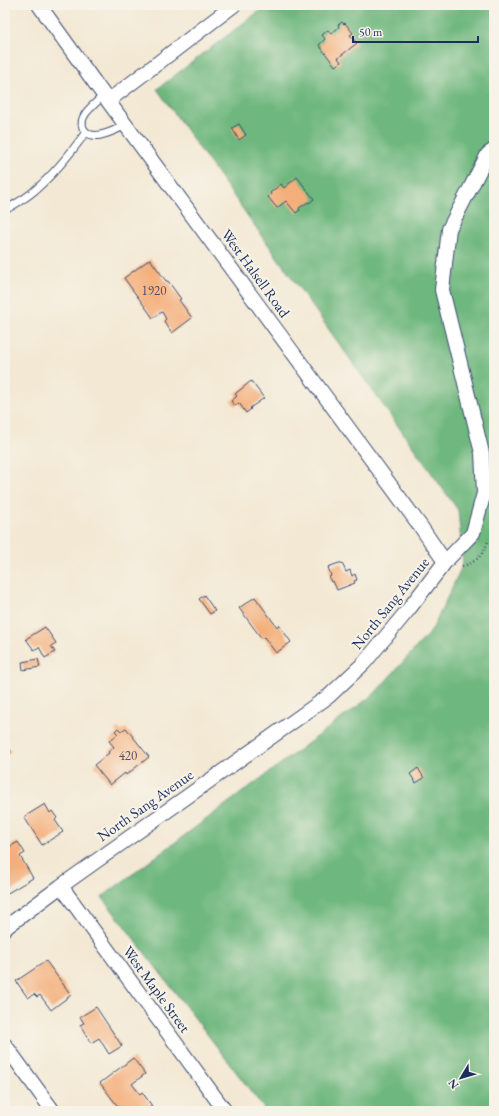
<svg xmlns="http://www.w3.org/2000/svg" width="499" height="1116" font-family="'EB Garamond',serif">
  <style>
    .forest { fill: #6eb77e; stroke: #44736e }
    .building { fill: #f4ae79 }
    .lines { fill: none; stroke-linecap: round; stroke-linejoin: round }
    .service-casing { stroke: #3b4b70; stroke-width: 9 }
    .minor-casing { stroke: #3b4b70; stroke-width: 16 }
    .path { stroke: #3b4b70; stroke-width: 2.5; stroke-dasharray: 1 3; stroke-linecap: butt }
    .service { stroke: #fff; stroke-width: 7 }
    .minor { stroke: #fff; stroke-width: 14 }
    .labels { text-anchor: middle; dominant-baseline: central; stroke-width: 4; stroke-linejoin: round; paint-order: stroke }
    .number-label { font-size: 13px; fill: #514f65 }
    .street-label { font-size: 15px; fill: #1b2f5e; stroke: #f7f3e8 }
  </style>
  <rect width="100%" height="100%" fill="#f7f3e8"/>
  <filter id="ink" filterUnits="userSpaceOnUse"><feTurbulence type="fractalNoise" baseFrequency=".025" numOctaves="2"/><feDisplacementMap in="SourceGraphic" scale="8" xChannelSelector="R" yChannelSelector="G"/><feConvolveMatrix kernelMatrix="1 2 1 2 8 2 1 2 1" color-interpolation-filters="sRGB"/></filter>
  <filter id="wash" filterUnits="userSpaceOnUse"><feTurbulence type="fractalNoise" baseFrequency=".012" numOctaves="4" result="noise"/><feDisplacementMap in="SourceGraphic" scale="16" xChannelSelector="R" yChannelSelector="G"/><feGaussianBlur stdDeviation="0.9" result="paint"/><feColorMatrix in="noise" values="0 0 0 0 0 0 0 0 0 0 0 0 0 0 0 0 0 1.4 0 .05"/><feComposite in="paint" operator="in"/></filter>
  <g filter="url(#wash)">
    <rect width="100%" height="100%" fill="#f3e8d3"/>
    <path class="forest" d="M 267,5 L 494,5 L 494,1111 L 266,1111 L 102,897 L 374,694 L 432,630 L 463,564 L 458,510 L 157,89 Z"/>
    <g id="blocks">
      <path class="building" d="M 342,22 L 344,24 L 345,23 L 353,33 L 350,35 L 357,43 L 338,58 L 341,62 L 335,66 L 319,45 L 325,39 L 322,35 L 328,30 L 331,34 L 339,27 L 338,25 Z
        M 239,124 L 246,135 L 239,140 L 232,128 Z
        M 297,177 L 314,199 L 309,203 L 308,202 L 299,208 L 300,210 L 296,213 L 286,201 L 277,208 L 268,197 L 271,194 L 270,193 L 281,184 L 284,188 Z
        M 150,259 L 166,281 L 168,281 L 181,299 L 179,300 L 192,318 L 172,333 L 164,321 L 166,319 L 162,312 L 153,318 L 124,278 Z
        M 251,381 L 264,398 L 250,408 L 251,409 L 246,413 L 239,403 L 235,406 L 231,401 L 237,396 L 235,394 Z
        M 339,563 L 342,563 L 346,572 L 350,570 L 352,576 L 355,574 L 357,580 L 354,581 L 355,583 L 337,590 L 333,581 L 331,582 L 329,577 L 331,576 L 328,567 Z
        M 204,595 L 215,611 L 210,614 L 199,599 Z
        M 255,597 L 277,627 L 279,625 L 291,642 L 276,653 L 264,637 L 262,639 L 239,608 Z
        M 45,627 L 56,643 L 51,646 L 55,652 L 45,658 L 39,647 L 34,650 L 26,639 Z
        M 38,659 L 40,667 L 23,670 L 22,662 Z
        M 118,728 L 121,731 L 126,728 L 149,757 L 126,775 L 125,773 L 110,785 L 94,765 L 109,753 L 108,752 L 114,747 L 109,741 L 118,734 L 115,731 Z
        M 5,744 L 11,752 L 5,757 Z
        M 418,768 L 424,778 L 416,783 L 410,774 Z
        M 45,804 L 50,813 L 52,811 L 57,818 L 55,820 L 63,832 L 42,845 L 24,817 Z
        M 18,842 L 25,853 L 20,856 L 33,878 L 6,894 L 5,849 Z
        M 46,961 L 71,995 L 51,1010 L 40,995 L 37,997 L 34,994 L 28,998 L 16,981 Z
        M 96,1007 L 122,1046 L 109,1054 L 99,1038 L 91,1043 L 80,1025 L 84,1023 L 80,1017 Z
        M 133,1058 L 145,1074 L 132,1084 L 140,1094 L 142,1092 L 152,1106 L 145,1111 L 117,1111 L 120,1109 L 100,1083 Z"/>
    </g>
  </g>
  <g filter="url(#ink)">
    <use href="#blocks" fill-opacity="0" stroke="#3b4b70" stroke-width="1"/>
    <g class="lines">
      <defs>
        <path id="service" d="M 104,95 C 98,101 91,106 86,113 C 83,117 81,123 83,128 C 91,144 115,130 126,125
          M 5,210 C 15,204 25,199 34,191 C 54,174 71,153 86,132"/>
        <path id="minor" d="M 39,5 L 108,101 L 421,527 L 445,562
          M 108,101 L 234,5
          M 61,886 L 225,1111
          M 5,928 L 61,886 L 329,696 L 364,663 L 408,610 L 445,562 L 473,533 L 484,493 L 482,453 L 464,379 L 442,290 L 449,229 L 488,154 L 494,150
          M 5,1045 L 53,1111"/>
      </defs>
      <use href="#service" class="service-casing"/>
      <use href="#minor" class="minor-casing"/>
      <path class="path" d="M 462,566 C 477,563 484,553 489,539"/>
      <use href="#service" class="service"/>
      <use href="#minor" class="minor"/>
    </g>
  </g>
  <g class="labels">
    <g class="number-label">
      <text x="154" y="290">1920</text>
      <text x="128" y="755">420</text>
    </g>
    <g class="street-label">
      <text transform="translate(256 273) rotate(54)">West Halsell Road</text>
      <text transform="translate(390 603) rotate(-51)">North Sang Avenue</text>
      <text transform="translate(145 805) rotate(-35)">North Sang Avenue</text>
      <text transform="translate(157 989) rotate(54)">West Maple Street</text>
    </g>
  </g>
  <rect width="499" height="1116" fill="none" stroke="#f7f3e8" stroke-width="20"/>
  <g transform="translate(461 1078) rotate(232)" stroke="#f7f3e8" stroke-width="3" paint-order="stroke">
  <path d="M0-3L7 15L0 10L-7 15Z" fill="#1b2f5e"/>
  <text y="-6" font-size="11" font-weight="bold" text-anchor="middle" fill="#1b2f5e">N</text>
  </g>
  <path d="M353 36v6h125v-6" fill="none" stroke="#1b2f5e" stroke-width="2"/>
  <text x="359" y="36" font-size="12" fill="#1b2f5e" stroke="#f7f3e8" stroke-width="3" paint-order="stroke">50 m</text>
</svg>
